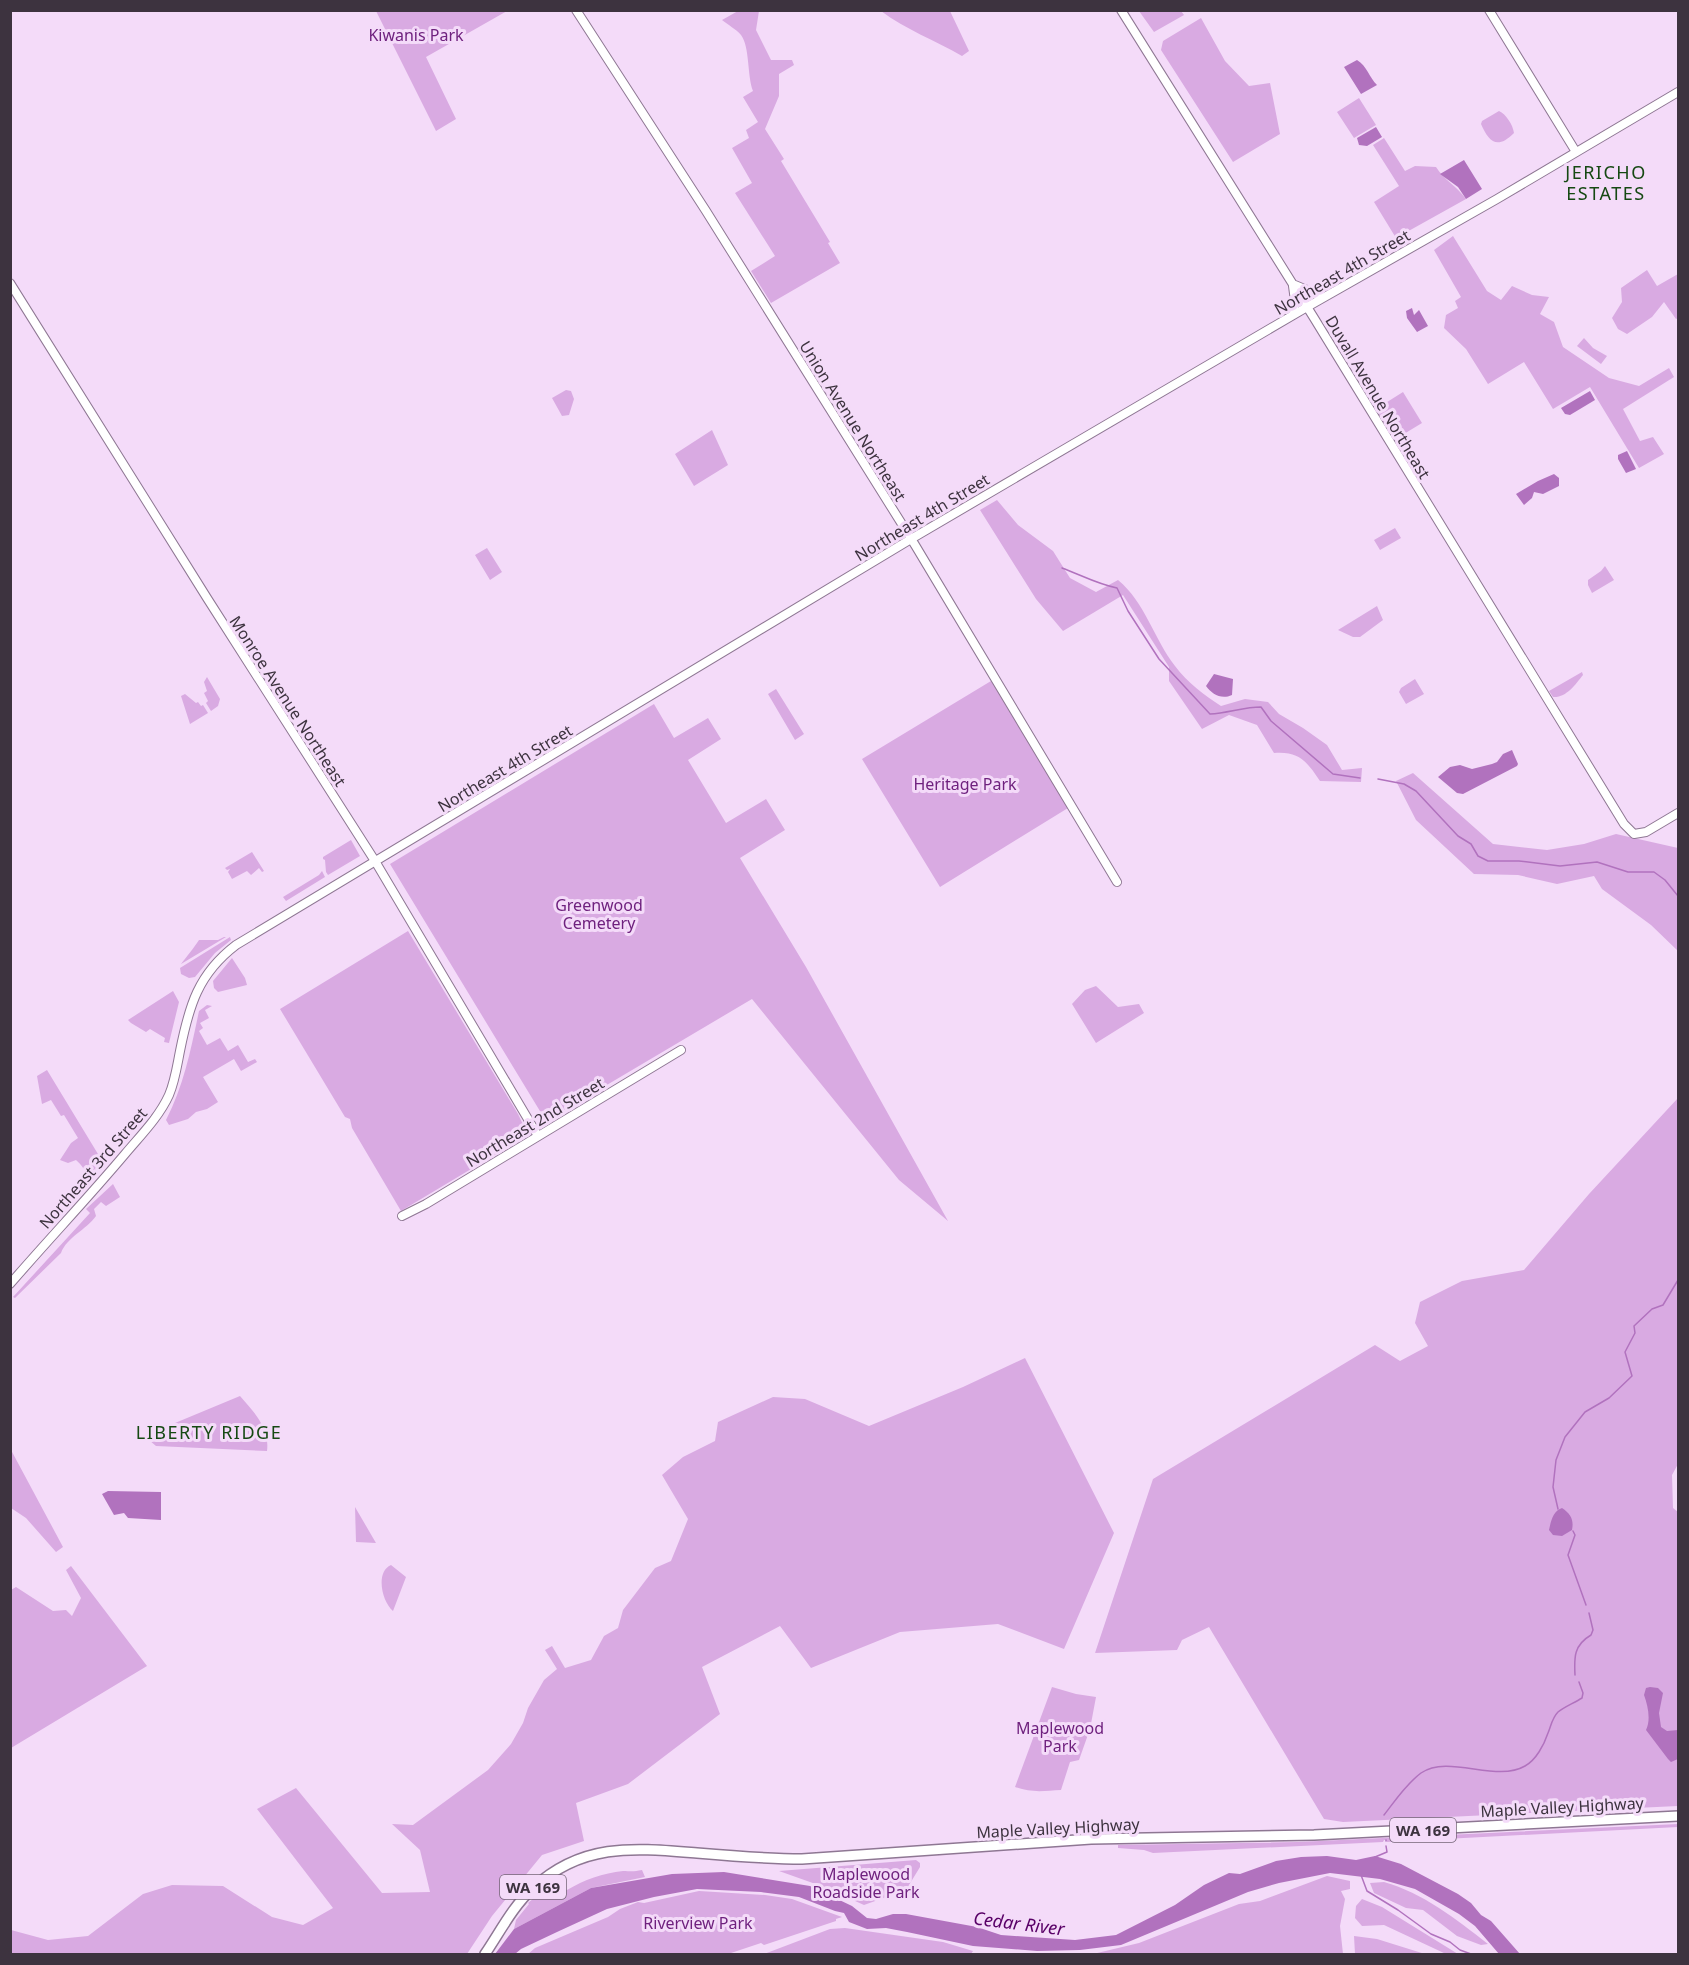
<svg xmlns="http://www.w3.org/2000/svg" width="1689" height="1965" font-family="'Noto Sans',sans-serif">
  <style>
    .green { fill: #d9aae2 }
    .water { fill: #b172be }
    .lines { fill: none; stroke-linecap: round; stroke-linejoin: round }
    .stream { stroke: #b172be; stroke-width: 1.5 }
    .secondary-casing { stroke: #8e7793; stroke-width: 10 }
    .primary-casing { stroke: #8e7793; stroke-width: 12 }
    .secondary { stroke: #fff; stroke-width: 8 }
    .primary { stroke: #fff; stroke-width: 9 }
    .labels { text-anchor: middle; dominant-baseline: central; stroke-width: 6; stroke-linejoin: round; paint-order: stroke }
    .shield { fill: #f4dbf9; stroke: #746577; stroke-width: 1.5 }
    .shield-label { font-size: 15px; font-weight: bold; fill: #3d333f }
    .park-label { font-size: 16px; fill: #6f217e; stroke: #f4dbf9 }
    .street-label { font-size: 16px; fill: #3d333f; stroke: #f4dbf9 }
    .neighbourhood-label { font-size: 18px; letter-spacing: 1.5px; fill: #164913; stroke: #f4dbf9 }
    .water-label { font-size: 18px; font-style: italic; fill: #590167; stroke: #f4dbf9 }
  </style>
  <rect width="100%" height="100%" fill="#f4dbf9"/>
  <path class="green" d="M 376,11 L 507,11 L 426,57 L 456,119 L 436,131 Z
    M 738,11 L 759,11 L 756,30 L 771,60 L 792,60 L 794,65 L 779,74 L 779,96 L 765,129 L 784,159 L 781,161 L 830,242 L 828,243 L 840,263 L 771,303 L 751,271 L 775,256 L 735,193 L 752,183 L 732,148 L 749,138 L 746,130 L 758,122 L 743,97 L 753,91 C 747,76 750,47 741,35 C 736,29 728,25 722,20 Z
    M 881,11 L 950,11 L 969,51 L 962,56 C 935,40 906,30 881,11 Z
    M 1139,11 L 1181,11 L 1184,15 L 1154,32 Z
    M 1201,18 L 1225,61 L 1249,86 L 1270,83 L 1280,134 L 1233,162 L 1161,50 L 1163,41 Z
    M 1359,98 L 1376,125 L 1354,138 L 1337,112 Z
    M 1499,111 C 1506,114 1513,125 1514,133 C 1497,150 1489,142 1481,124 L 1482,121 Z
    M 1384,138 L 1405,171 L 1415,166 L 1436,167 C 1444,180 1456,185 1466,199 L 1396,238 L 1374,202 L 1399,186 L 1373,145 Z
    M 1453,236 L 1487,291 L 1501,300 L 1512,286 L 1532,295 L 1549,297 L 1540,314 L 1554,322 L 1563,347 L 1609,378 L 1639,386 L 1669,368 L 1674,377 L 1623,409 L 1640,441 L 1653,437 L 1664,454 L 1639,468 L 1590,387 L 1553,409 L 1524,362 L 1488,384 L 1466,349 L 1444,328 L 1446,315 L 1458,308 L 1455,301 L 1461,297 L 1434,250 Z
    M 1647,270 L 1657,286 L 1678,274 L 1678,318 L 1676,319 L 1664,302 L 1652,317 L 1627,334 L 1618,329 L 1612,318 L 1622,302 L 1621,288 Z
    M 1584,338 L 1593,348 L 1607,356 L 1601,364 L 1577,346 Z
    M 566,390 L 571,391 L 574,399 L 569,415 L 562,416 L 552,398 Z
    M 1403,392 L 1422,423 L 1394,440 L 1376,409 Z
    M 712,430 L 728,465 L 694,486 L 675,454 Z
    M 997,500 L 1018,525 L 1053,551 L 1070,578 L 1096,592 L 1118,580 C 1145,602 1154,639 1175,666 C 1188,683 1204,695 1221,706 L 1245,699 L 1268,702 L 1279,714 L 1303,728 L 1327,745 L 1342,770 L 1362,768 L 1361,782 L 1320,781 C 1307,762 1300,751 1274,753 L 1257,725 L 1229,715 L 1202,729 L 1169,681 L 1169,667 L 1123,595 L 1063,631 L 1036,599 L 980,510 Z
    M 1395,528 L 1401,538 L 1380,550 L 1374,540 Z
    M 487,548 L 502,572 L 490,580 L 475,555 Z
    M 1605,566 L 1614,580 L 1592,593 L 1588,585 L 1588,580 L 1601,571 Z
    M 1377,606 L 1383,620 L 1360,637 L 1353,637 L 1338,630 Z
    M 1582,672 L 1583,675 C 1575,685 1566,698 1553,697 L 1549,691 Z
    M 207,677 L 220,699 L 218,706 L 211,711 L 206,703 L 208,701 L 204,693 L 207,691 L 204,682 Z
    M 1415,679 L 1424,694 L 1406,704 L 1399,692 L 1401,688 Z
    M 991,681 L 1068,808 L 940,887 L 862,759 Z
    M 776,689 L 804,734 L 795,740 L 768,694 Z
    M 185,694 L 196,703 L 198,702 L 201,706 L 203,705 L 208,713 L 190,724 L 181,696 Z
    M 654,704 L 674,738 L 708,718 L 721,739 L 688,760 L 726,823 L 766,799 L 785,830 L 740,858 L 806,967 L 948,1221 L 899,1180 L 752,999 L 546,1121 L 390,864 Z
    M 1413,773 L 1493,844 L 1547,850 L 1584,844 L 1616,834 L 1678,848 L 1678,951 L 1651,925 L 1602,889 L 1594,876 L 1557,884 L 1518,875 L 1474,874 L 1416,820 L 1396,781 Z
    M 351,840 L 360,856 L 328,875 L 326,872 L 325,860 L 323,859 L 323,857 Z
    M 252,852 L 264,871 L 262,872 L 259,868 L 251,875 L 247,871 L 232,879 L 228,872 L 230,869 L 227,870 L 225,868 Z
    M 322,871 L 325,877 L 286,901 L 283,897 L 319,875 Z
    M 408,931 L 518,1114 L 528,1135 L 401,1211 L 352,1128 L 350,1119 L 345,1117 L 280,1009 Z
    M 224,937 L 226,937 L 181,964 C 188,955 193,949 199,940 L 218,940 Z
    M 230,937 L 231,940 L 215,953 L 195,977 L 189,978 L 181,974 L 180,968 Z
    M 232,958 L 245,978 L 247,985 L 218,992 L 214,988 L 213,981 Z
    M 1096,986 L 1118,1007 L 1139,1004 L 1144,1013 L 1096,1043 L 1072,1004 L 1085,990 Z
    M 173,991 L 179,1002 L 169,1043 L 164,1042 L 165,1038 L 150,1029 L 146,1032 L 131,1023 L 128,1020 Z
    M 207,1005 L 212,1006 L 205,1010 L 209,1018 L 200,1023 L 203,1028 L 199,1031 L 207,1045 L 220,1038 L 228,1051 L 238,1045 L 248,1062 L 255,1059 L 257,1062 L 241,1071 L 234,1059 L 203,1077 L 218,1102 L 207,1109 L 196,1112 L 188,1119 L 169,1125 L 166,1120 C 184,1085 191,1049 199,1011 Z
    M 47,1070 L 101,1159 L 101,1164 L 90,1176 C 84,1170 82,1165 76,1160 L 68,1163 L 60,1160 L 71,1143 L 78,1138 L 64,1115 L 61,1116 L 51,1100 L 42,1104 L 37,1076 Z
    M 1678,1098 L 1678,1464 L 1672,1475 L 1673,1508 L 1678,1512 L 1678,1806 L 1343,1822 L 1324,1819 L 1209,1627 L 1182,1640 L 1177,1650 L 1095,1653 L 1153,1479 L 1375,1345 L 1400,1361 L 1428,1346 L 1415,1323 L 1420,1302 L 1462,1281 L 1524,1270 L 1589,1194 Z
    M 113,1184 L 120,1197 L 106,1206 L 101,1202 L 94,1209 L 96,1216 C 86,1230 67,1237 61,1253 L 15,1298 L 13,1297 L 90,1213 L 86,1209 Z
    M 1025,1358 L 1114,1533 L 1064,1649 L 998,1624 L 900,1632 L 811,1668 L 780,1626 L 702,1667 L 720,1714 L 628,1784 L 576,1803 L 584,1841 L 542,1855 L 492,1916 L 467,1954 L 11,1954 L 11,1930 L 48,1940 L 88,1936 L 143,1894 L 172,1885 L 223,1886 L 272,1917 L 303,1925 L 333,1908 L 257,1809 L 296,1788 L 382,1893 L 430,1892 L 420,1850 L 392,1824 L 413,1825 L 488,1770 L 511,1744 L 523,1723 L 528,1708 L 544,1680 L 557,1669 L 545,1650 L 552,1646 L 565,1668 L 591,1660 L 604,1636 L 618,1628 L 623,1610 L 655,1568 L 671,1561 L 688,1519 L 662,1475 L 683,1457 L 715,1441 L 718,1422 L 773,1397 L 805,1399 L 869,1426 L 963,1387 Z
    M 240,1396 C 254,1412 270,1428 267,1451 L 156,1446 L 149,1440 L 152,1429 L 175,1423 Z
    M 11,1450 L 63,1547 L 56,1552 L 26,1518 L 11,1508 Z
    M 355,1507 L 376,1543 L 356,1542 Z
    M 391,1565 L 406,1577 L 393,1611 C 382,1602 375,1572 391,1565 Z
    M 71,1566 L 147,1666 L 11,1748 L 11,1590 L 16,1587 L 53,1611 L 66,1610 L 72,1616 L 81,1598 L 66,1570 Z
    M 1052,1687 L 1076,1694 L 1096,1697 L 1090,1729 L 1079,1760 L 1070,1762 L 1061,1790 C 1044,1791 1031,1793 1015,1787 Z
    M 1678,1824 L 1678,1827 L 1387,1842 L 1386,1840 L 1384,1840 L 1383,1842 L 1153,1853 L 1144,1850 L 1118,1848 L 1118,1845 L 1298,1842 Z
    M 916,1860 L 920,1863 L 920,1867 L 906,1890 L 864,1905 L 824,1887 L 779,1871 Z
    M 642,1870 L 645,1877 L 591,1888 L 514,1929 L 516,1920 L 529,1904 L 528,1903 L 558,1878 L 562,1887 L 567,1890 C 584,1880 603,1873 623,1871 C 630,1871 633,1872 642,1870 Z
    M 1327,1876 L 1350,1881 L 1350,1889 L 1341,1891 L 1345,1899 L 1340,1926 L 1343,1954 L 1093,1954 L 1139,1943 L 1239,1904 L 1260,1901 Z
    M 1384,1882 C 1423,1893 1456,1919 1488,1944 L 1481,1945 L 1457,1936 L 1423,1910 L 1406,1908 L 1374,1893 L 1370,1883 Z
    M 699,1891 L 765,1895 L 792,1899 L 842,1917 L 836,1919 L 836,1921 L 764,1945 L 761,1943 L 728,1954 L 528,1954 L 535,1948 L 608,1917 L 620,1909 L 638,1902 L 644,1903 Z
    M 1362,1899 L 1382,1907 L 1458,1954 L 1446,1954 L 1384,1925 L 1362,1926 L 1355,1918 L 1356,1906 Z
    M 845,1928 L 943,1942 L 973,1951 L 971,1954 L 764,1954 L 830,1929 Z
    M 1354,1936 L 1377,1939 L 1425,1954 L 1355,1954 Z"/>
  <path class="water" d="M 1357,60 C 1367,66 1369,77 1377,85 L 1361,94 L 1344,67 Z
    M 1376,127 L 1382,137 L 1367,146 L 1359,145 L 1357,138 Z
    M 1464,160 L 1482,189 L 1466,199 L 1458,187 L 1440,174 Z
    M 1412,308 L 1414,315 L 1419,310 L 1428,326 L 1417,332 L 1407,318 L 1406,311 Z
    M 1590,391 L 1595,400 L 1570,415 L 1565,414 L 1561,408 Z
    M 1627,451 L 1636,469 L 1626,473 L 1618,459 L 1618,455 Z
    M 1554,474 L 1559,478 L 1559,486 L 1543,494 L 1534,492 L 1532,498 L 1524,505 L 1516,494 L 1538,481 Z
    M 1214,674 L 1233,679 L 1232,695 C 1221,700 1212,694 1206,686 Z
    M 1512,750 L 1518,764 L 1517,766 L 1463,794 L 1457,793 L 1438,777 L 1450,767 L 1460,765 L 1472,769 L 1492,764 L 1497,762 L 1503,754 Z
    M 108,1491 L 161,1492 L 161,1520 L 128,1518 L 124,1513 L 114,1515 L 102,1494 Z
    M 1562,1508 C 1571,1514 1574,1520 1572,1530 L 1562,1536 L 1553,1535 L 1549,1530 C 1551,1521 1553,1511 1562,1508 Z
    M 1650,1687 L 1658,1688 L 1663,1693 L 1659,1713 L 1661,1727 L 1667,1731 L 1678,1730 L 1678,1759 L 1671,1762 L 1668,1759 L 1646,1730 C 1651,1720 1648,1706 1644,1695 L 1646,1688 Z
    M 1327,1856 L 1356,1860 L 1375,1856 L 1401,1864 L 1458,1894 L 1471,1903 L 1481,1915 L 1491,1921 L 1520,1954 L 1499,1954 L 1475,1926 L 1459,1914 L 1415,1889 L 1380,1879 L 1330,1873 L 1279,1883 L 1248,1892 L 1121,1945 L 1080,1950 L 1037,1951 L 973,1946 L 907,1932 L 886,1928 L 867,1929 L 849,1922 L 844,1913 L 835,1911 L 799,1897 L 761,1892 L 697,1889 L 654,1897 L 607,1909 L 557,1932 L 521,1949 L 515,1954 L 495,1954 L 514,1929 L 591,1888 L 672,1874 L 724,1872 L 810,1886 L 852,1906 L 867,1918 L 876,1919 L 893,1914 L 906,1914 L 977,1927 L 1001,1935 L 1075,1940 L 1116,1935 L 1175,1905 L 1204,1885 L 1229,1873 L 1240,1874 L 1276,1861 L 1301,1857 Z"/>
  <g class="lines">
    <path class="stream" d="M 1062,568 C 1081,575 1097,584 1117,588 L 1128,611 L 1159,659 L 1210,714 C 1228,713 1244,707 1261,707 L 1271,721 L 1333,774 L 1360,778
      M 1378,779 L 1404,784 L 1416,791 L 1458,836 L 1471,844 L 1478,856 L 1488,861 L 1519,861 L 1560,866 L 1597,862 L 1628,872 L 1654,872 L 1665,880 L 1678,896
      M 1558,1509 L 1553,1487 L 1556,1460 L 1565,1437 L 1585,1412 L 1609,1398 L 1632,1376 L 1625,1352 L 1635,1333 L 1634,1326 L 1652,1309 L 1663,1305 L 1678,1280
      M 1573,1531 L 1575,1535 L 1568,1555 L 1586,1605
      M 1575,1675 C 1574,1657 1574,1645 1591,1635 L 1593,1630 L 1589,1613
      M 1384,1815 C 1395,1801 1406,1784 1421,1773 C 1449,1754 1496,1783 1525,1766 C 1536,1760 1544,1745 1548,1733 C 1551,1726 1552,1718 1558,1712 C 1564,1707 1574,1703 1582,1698 L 1583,1693 L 1579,1682
      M 1386,1840 L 1386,1841
      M 1375,1857 L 1387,1852 L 1386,1846
      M 1361,1875 L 1367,1891 L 1398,1910 L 1431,1934 L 1450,1942 L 1460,1950 L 1471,1954"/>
    <defs>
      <path id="secondary" d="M 576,10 L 706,211 L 915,545 L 1117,882
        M 1121,10 L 1314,318 L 1624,824 L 1634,834 L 1646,832 L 1678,813
        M 1489,10 L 1576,152
        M 10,283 L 207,598 L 375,861 L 538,1136
        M 1295,285 L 1324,297
        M 1293,315 L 1295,301 L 1293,286
        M 402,1216 L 426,1204 L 681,1050
        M 10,1284 C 48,1240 88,1198 125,1154 C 141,1135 159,1117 169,1095 C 175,1081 177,1066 180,1051 C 189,1006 198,974 236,945 L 911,539 L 1307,307 L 1497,199 L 1678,92"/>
      <path id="primary" d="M 485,1954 C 500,1932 513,1906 533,1888 C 583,1842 635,1848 697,1853 C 732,1856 767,1859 802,1859 L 1091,1839 L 1314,1835 L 1678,1816"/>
    </defs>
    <use href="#secondary" class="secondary-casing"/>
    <use href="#primary" class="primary-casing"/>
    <use href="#secondary" class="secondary"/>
    <use href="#primary" class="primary"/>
  </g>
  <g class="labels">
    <g class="shield">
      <rect x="1390" y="1818" width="66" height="24" rx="4.5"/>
      <rect x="500" y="1875" width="66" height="24" rx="4.5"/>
    </g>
    <g class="shield-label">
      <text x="1423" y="1830">WA 169</text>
      <text x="533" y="1887">WA 169</text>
    </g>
    <g class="park-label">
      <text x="416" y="35">Kiwanis Park</text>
      <text x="965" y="784">Heritage Park</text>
      <text x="599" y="905">Greenwood<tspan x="599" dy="18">Cemetery</tspan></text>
      <text x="1060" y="1728">Maplewood<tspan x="1060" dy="18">Park</tspan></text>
      <text x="866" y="1874">Maplewood<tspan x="866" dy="18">Roadside Park</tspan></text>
      <text x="698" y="1923">Riverview Park</text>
    </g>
    <g class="street-label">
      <text transform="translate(1342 272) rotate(-30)">Northeast 4th Street</text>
      <text transform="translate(1378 397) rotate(59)">Duvall Avenue Northeast</text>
      <text transform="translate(853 421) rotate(58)">Union Avenue Northeast</text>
      <text transform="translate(922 517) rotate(-31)">Northeast 4th Street</text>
      <text transform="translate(288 701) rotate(57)">Monroe Avenue Northeast</text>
      <text transform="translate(505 768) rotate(-31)">Northeast 4th Street</text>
      <text transform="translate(535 1122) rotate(-31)">Northeast 2nd Street</text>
      <text transform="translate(93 1168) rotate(-49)">Northeast 3rd Street</text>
      <text transform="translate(1562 1807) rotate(-3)">Maple Valley Highway</text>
      <text transform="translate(1058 1828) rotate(-3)">Maple Valley Highway</text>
    </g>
    <g class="neighbourhood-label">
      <text x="1606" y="172">JERICHO<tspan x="1606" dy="21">ESTATES</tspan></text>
      <text x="209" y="1432">LIBERTY RIDGE</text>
    </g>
    <g class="water-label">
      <text transform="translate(1019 1923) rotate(7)">Cedar River</text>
    </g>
  </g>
  <rect width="1689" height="1965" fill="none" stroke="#3d333f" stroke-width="24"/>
</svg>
